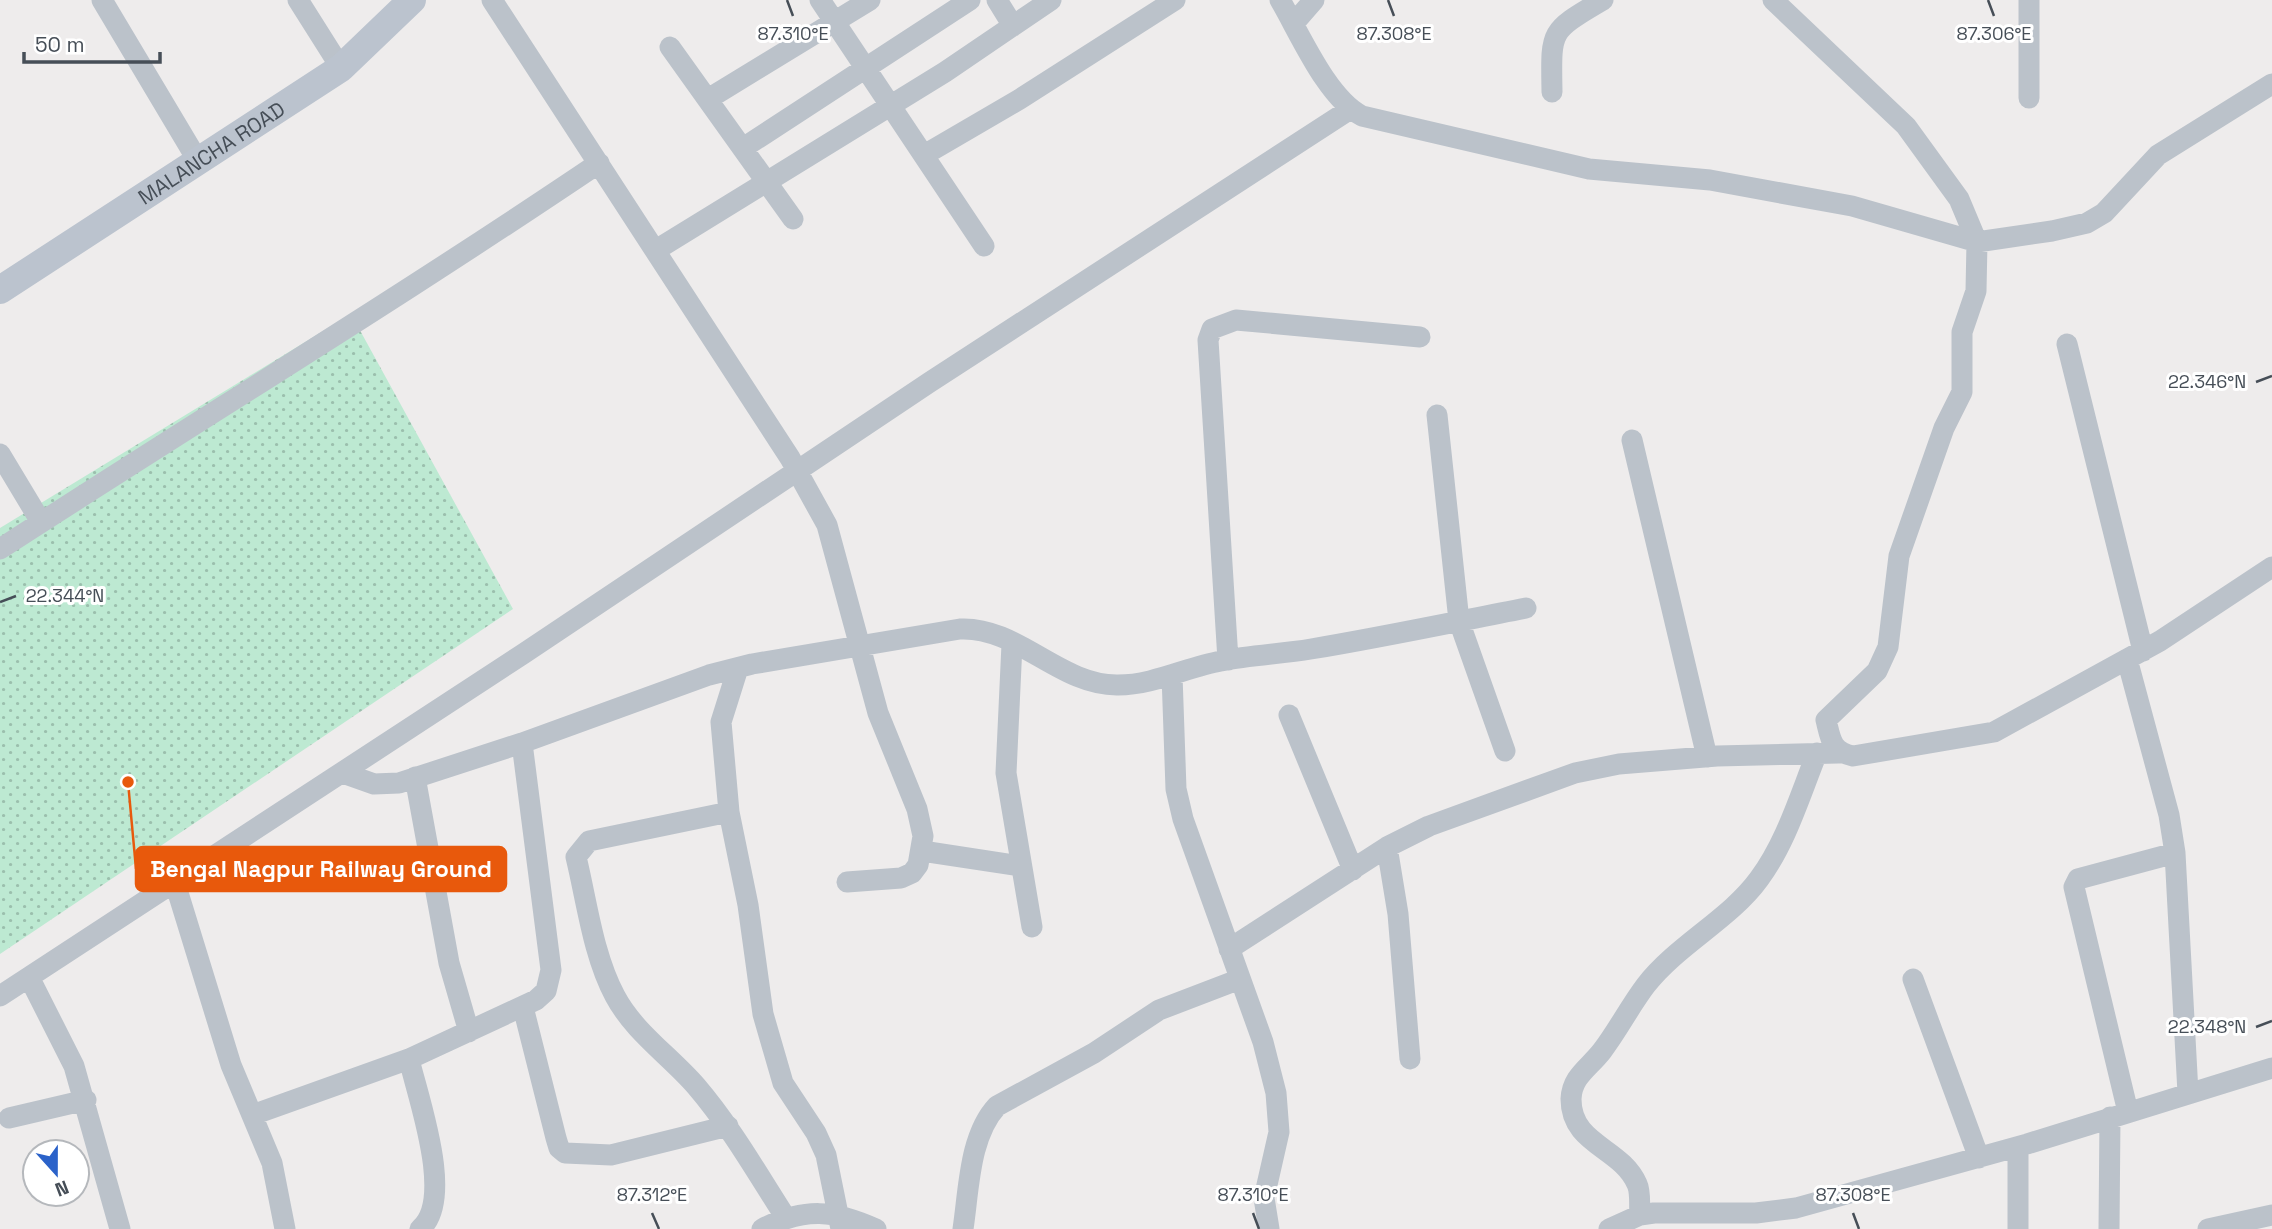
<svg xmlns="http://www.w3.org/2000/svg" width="2272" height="1229" font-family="'Space Grotesk',sans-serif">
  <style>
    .grass { fill: url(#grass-dots) }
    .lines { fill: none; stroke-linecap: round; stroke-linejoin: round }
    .street { stroke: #bbc2ca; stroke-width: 21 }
    .secondary { stroke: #bbc3ce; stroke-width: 28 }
    .ticks { fill: none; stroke: #464e57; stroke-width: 2.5 }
    .labels { text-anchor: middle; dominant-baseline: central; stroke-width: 6; stroke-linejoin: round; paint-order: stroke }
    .street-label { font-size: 21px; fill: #464e57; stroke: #fff }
    .ticks-label { font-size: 18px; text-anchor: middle; fill: #464e57; stroke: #fff; stroke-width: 6; stroke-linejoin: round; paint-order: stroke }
    .leader { fill: none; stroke: #e8590c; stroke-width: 2.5 }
    .callout-dot { fill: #e8590c; stroke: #fff; stroke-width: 2.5 }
    .callout { fill: #e8590c; stroke: #e8590c; stroke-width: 2.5 }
    .callout-label { font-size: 23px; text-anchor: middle; font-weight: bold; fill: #fff }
  </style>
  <defs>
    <pattern id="grass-dots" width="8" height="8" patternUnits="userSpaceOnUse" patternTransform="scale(1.75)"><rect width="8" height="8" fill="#bde9d2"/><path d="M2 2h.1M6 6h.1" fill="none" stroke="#9bbfad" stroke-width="1.8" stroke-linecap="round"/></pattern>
  </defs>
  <rect width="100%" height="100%" fill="#eeecec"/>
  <path class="grass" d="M 351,314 L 513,609 L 0,954 L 0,528 Z"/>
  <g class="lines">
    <path class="street" d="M 102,0 L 198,161
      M 298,0 L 341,68
      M 492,0 L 790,458 L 827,525 L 878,713 L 917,809 L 923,836 L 918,865 L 912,873 L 901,878 L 847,882
      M 820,0 L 984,246
      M 997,0 L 1013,26
      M 1280,0 C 1300,34 1327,98 1362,116 L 1589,169 L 1710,180 L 1852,206 L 1977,242 L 2052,231 L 2087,223 L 2104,213 L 2158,155 L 2272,84
      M 1773,0 L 1906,126 L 1959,199 L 1977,242 L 1976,291 L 1962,332 L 1962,392 L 1944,428 L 1899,556 L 1888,647 L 1877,671 L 1826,720 C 1831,740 1831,751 1853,756 L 1994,732 L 2160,641 L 2272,567
      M 1294,23 L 1314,0
      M 670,47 L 793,219
      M 1552,92 C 1551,29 1549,32 1603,0
      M 2029,98 L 2029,0
      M 708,99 L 870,0
      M 743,148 L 970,0
      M 924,155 L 1020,99 L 1175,0
      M 656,250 L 945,72 L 1051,0
      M 2067,344 L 2143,651
      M 1437,415 L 1459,621 L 1505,751
      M 1632,440 L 1707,757
      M 0,454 L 41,522
      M 0,549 C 199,420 402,296 599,163
      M 1012,644 L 1006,773 L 1032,927
      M 2127,659 L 2169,815 L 2175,853 L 2188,1093
      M 1228,660 L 1208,340 L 1212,329 L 1236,320 L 1420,337
      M 738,668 L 721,722 L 729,812 L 748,905 L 763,1014 L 783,1083 L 816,1133 L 826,1155 L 841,1229
      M 1172,675 L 1176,789 L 1183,819 L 1263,1042 L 1276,1093 L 1279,1132 L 1264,1198 L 1269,1229
      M 1289,715 L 1353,870
      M 343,773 L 374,784 L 399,783 L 522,743 L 709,675 L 752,664 L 960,629 C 1017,626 1060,686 1118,685 C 1154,685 1187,667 1221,661 C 1251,655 1281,654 1311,649 C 1383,637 1454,622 1526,608
      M 415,777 L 449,963 L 469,1032
      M 729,812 L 589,841 L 576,857 C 587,902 593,955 615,996 C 634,1032 670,1056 696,1086 C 731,1127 757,1173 786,1218
      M 1387,847 L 1398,914 L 1410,1059
      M 922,851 L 1021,866
      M 175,883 L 231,1065 L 272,1163 L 285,1229
      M 1229,949 L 1387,847 L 1429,826 L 1575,773 L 1619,764 L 1717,756 L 1838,753
      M 29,977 L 74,1066 L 120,1229
      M 1913,979 L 1979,1158
      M 0,996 L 523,654 L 930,382 L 1349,110
      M 523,1007 L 556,1138 L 559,1148 L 565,1153 L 611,1155 L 728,1126
      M 409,1059 C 418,1098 455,1200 420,1229
      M 2128,1112 L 2074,887 L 2078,879 L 2175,853
      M 252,1115 L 409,1059 L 536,1000 L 546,991 L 551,970 L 522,743
      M 9,1118 L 86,1100
      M 1640,1215 C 1639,1205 1641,1192 1637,1184 C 1621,1147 1571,1145 1571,1099 C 1572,1076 1589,1068 1602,1051 C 1618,1030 1630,1006 1646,985 C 1677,945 1730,919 1759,879 C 1786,843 1800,795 1817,753
      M 762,1229 C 805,1207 834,1210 876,1229
      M 963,1229 C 969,1190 969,1136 997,1106 L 1094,1053 L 1159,1010 L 1240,979
      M 1609,1229 L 1640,1215 L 1654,1213 L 1756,1213 L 1796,1208 L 2027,1144 L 2272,1068
      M 2018,1229 L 2018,1147
      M 2109,1229 L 2110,1117
      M 2208,1229 L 2272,1215"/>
    <path class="secondary" id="s1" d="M 0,290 L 341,68 L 412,0"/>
  </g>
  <path class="ticks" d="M 787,0 L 793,16M 1388,0 L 1394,16M 1988,0 L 1994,16M 2256,382 L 2272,376M 0,602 L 16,596M 2256,1027 L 2272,1021M 652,1213 L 659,1229M 1253,1213 L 1259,1229M 1853,1213 L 1859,1229"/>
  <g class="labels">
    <g class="street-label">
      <text stroke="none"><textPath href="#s1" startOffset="252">MALANCHA ROAD</textPath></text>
    </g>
  </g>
  <g class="ticks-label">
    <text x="1994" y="40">87.306°E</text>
    <text x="793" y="40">87.310°E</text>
    <text x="1394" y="40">87.308°E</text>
    <text x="2207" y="388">22.346°N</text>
    <text x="65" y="602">22.344°N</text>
    <text x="2207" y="1033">22.348°N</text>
    <text x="652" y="1201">87.312°E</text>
    <text x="1253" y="1201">87.310°E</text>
    <text x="1853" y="1201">87.308°E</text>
  </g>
  <path class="leader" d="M128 782L136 869"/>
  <circle class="callout-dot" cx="128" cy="782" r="7"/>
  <rect class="callout" x="136" y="847" width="370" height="44" rx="7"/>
  <g class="callout-label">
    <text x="321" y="877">Bengal Nagpur Railway Ground</text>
  </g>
  <g transform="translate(56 1173) rotate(159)"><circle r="33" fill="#ffffff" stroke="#b5b8bc" stroke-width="2"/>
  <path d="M0-5L12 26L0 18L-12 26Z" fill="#2b62c9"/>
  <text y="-10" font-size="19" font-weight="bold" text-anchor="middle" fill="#464e57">N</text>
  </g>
  <path d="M24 52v10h136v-10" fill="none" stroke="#464e57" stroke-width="3.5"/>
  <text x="35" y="52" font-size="21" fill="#464e57" stroke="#ffffff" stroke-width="5" paint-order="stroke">50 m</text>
</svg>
